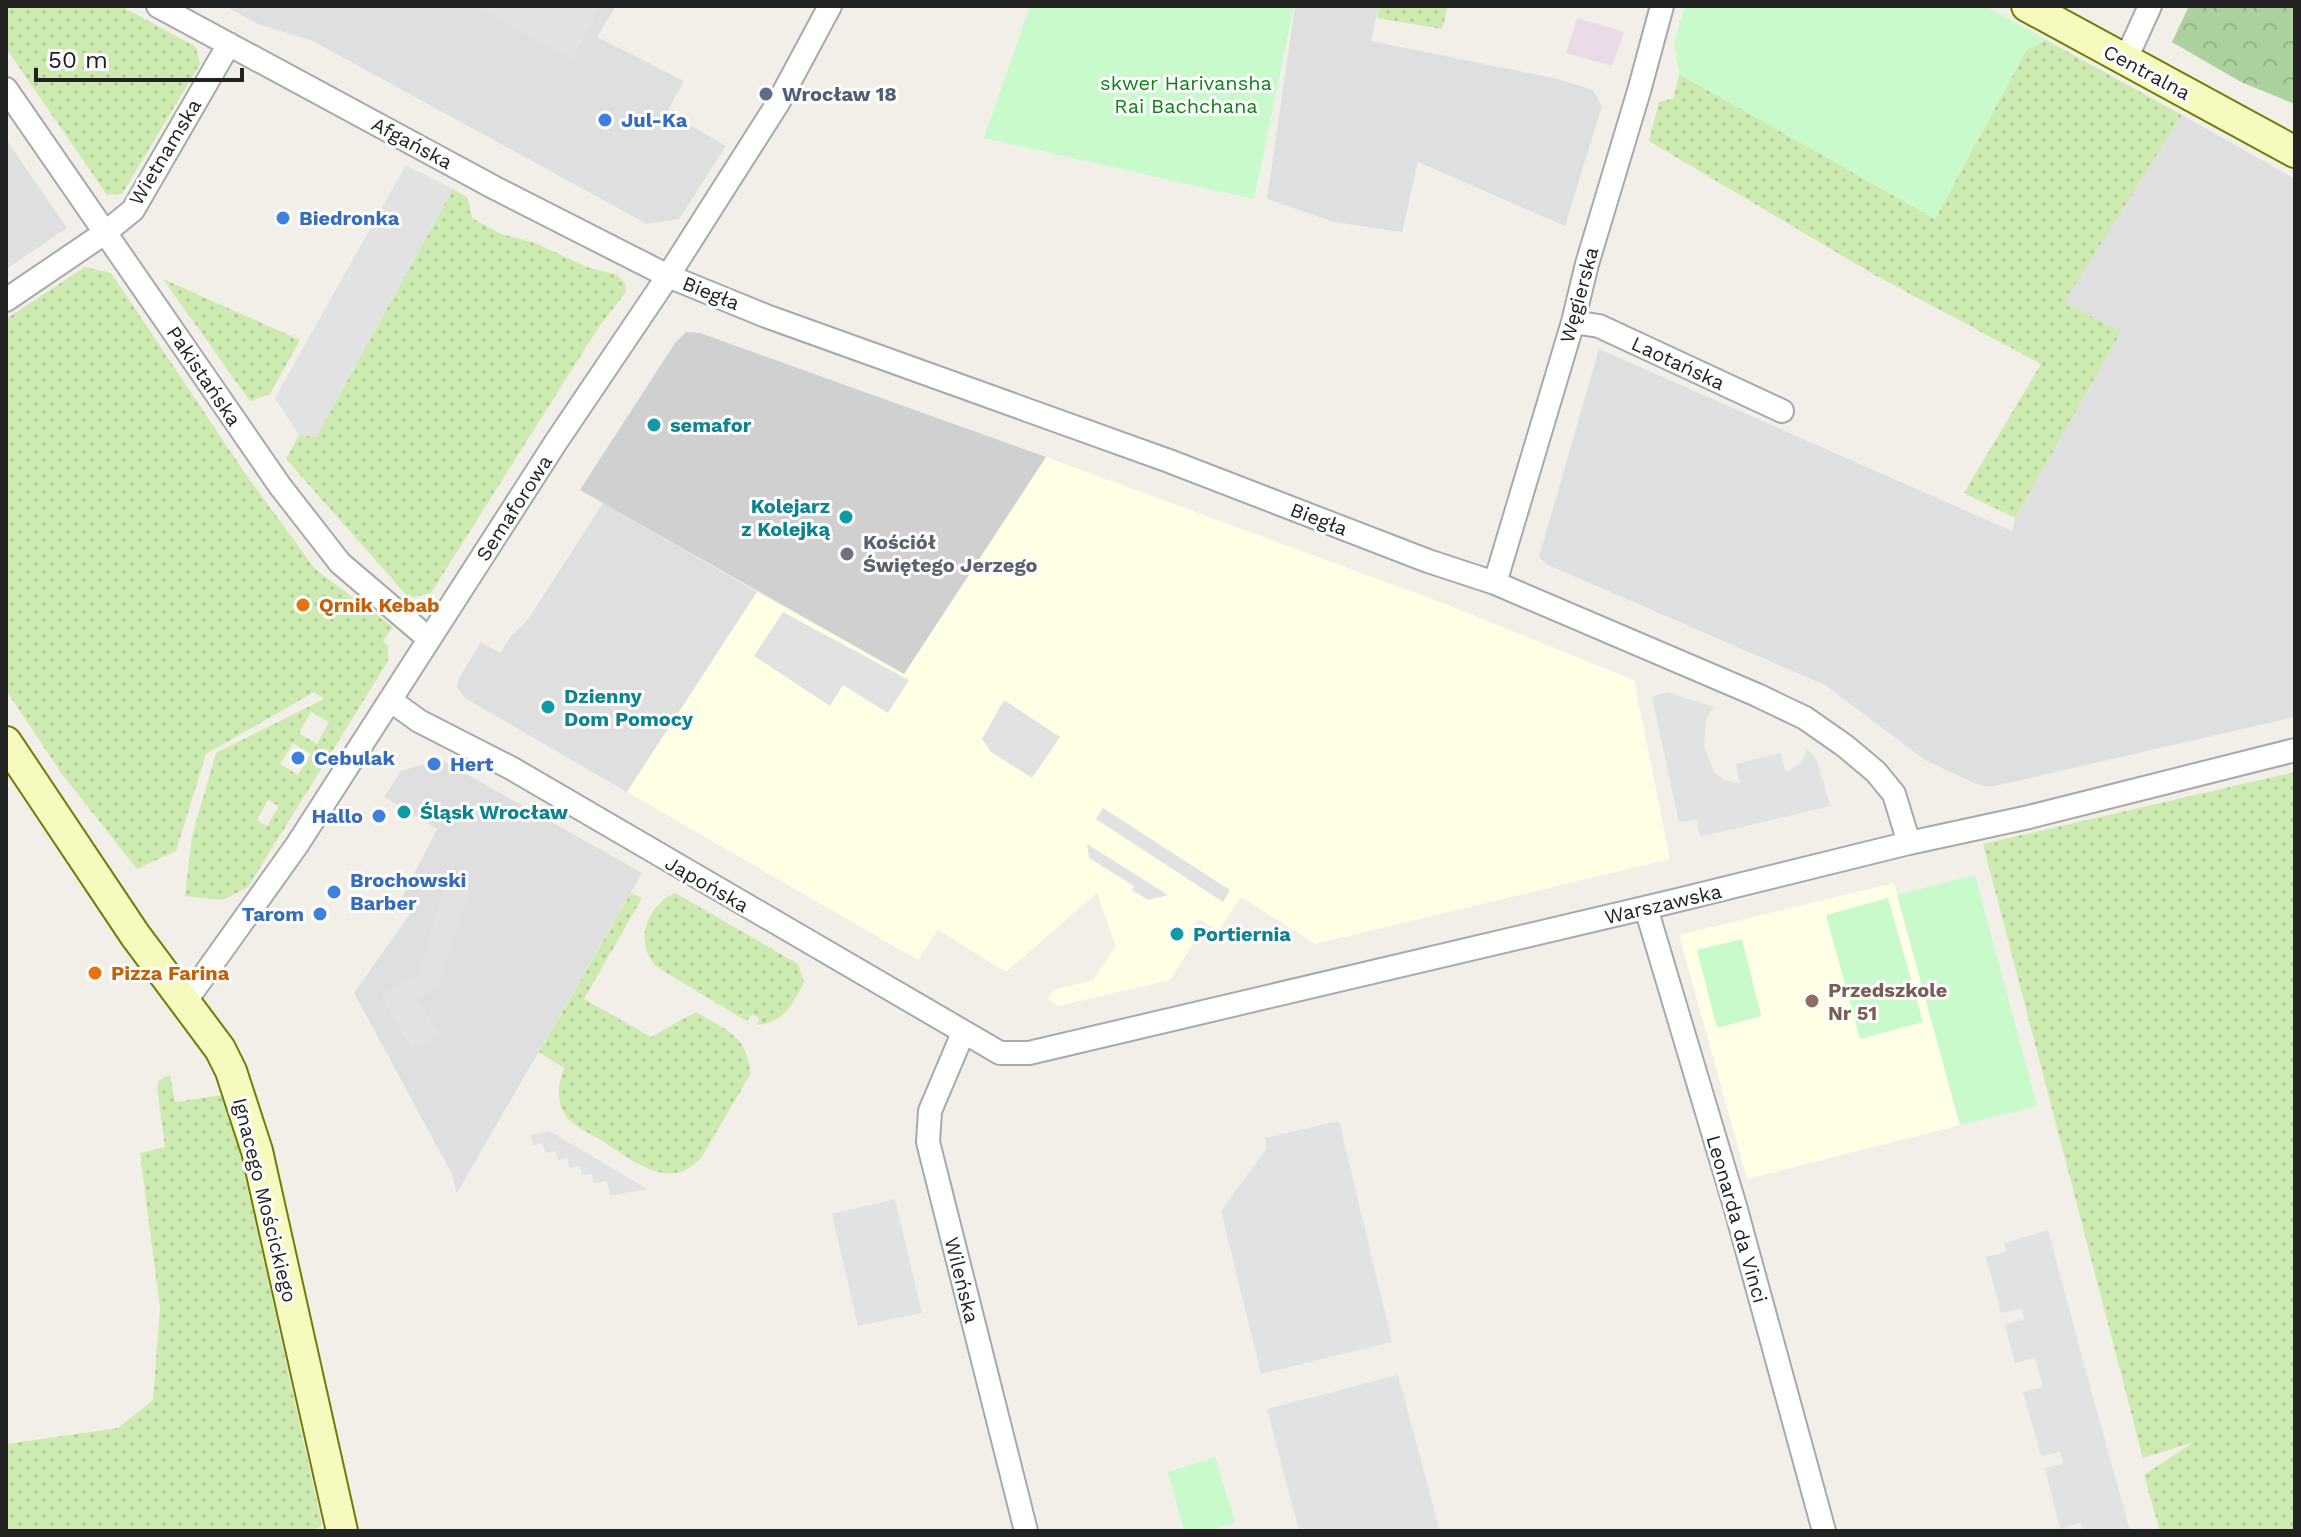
<svg xmlns="http://www.w3.org/2000/svg" width="2301" height="1537" font-family="'Work Sans',sans-serif">
  <style>
    .residential { fill: #e0dfdf }
    .industrial { fill: #ebdbe8 }
    .education { fill: #ffffe5 }
    .religious { fill: #d0d0d0 }
    .grass { fill: url(#grass-dots); fill-rule: evenodd }
    .forest { fill: url(#forest-crowns) }
    .park { fill: #c8facc }
    .parking { fill: #e2e2e2 }
    .lines { fill: none; stroke-linecap: round; stroke-linejoin: round }
    .street-casing { stroke: #a9a9a9; stroke-width: 26 }
    .secondary-casing { stroke: #707d05; stroke-width: 34 }
    .street { stroke: #fff; stroke-width: 22 }
    .secondary { stroke: #f7fabf; stroke-width: 30 }
    .service-dot { fill: #5c6f8a; stroke: #fff; stroke-width: 3 }
    .shop-dot { fill: #3f7fe0; stroke: #fff; stroke-width: 3 }
    .culture-dot { fill: #0f9aa8; stroke: #fff; stroke-width: 3 }
    .worship-dot { fill: #6b7280; stroke: #fff; stroke-width: 3 }
    .food-dot { fill: #e8710a; stroke: #fff; stroke-width: 3 }
    .education-dot { fill: #8d6e63; stroke: #fff; stroke-width: 3 }
    .labels { text-anchor: middle; dominant-baseline: central; stroke-width: 6; stroke-linejoin: round; paint-order: stroke }
    .street-label { font-size: 20px; fill: #222; stroke: #fff }
    .park-label { font-size: 20px; fill: #0c8416; stroke: #fff }
    .service-label { font-size: 20px; font-weight: bold; fill: #4e5e75; stroke: #fff; text-anchor: start }
    .shop-label { font-size: 20px; font-weight: bold; fill: #366cbe; stroke: #fff; text-anchor: start }
    .culture-label { font-size: 20px; font-weight: bold; fill: #0d838f; stroke: #fff; text-anchor: start }
    .worship-label { font-size: 20px; font-weight: bold; fill: #5b616d; stroke: #fff; text-anchor: start }
    .food-label { font-size: 20px; font-weight: bold; fill: #c56008; stroke: #fff; text-anchor: start }
    .education-label { font-size: 20px; font-weight: bold; fill: #785e54; stroke: #fff; text-anchor: start }
  </style>
  <defs>
    <pattern id="grass-dots" width="8" height="8" patternUnits="userSpaceOnUse" patternTransform="scale(2)"><rect width="8" height="8" fill="#cdebb0"/><path d="M2 2h.1M6 6h.1" fill="none" stroke="#b0c997" stroke-width="1.8" stroke-linecap="round"/></pattern>
    <pattern id="forest-crowns" width="20" height="18" patternUnits="userSpaceOnUse" patternTransform="scale(2)"><rect width="20" height="18" fill="#add19e"/><path d="M2 6a3 3 0 1 1 6 0M12 15a3 3 0 1 1 6 0" fill="none" stroke="#95b388"/></pattern>
  </defs>
  <rect width="100%" height="100%" fill="#f2efe9"/>
  <path class="residential" d="M 225,6 L 616,6 L 597,37 L 684,81 L 667,112 L 726,146 L 679,219 L 647,224 L 313,41 L 258,24 Z
    M 1295,6 L 1379,6 L 1371,41 L 1558,79 L 1593,90 L 1602,106 L 1565,226 L 1418,162 L 1402,232 L 1334,222 L 1267,199 Z
    M 2182,115 L 2295,179 L 2295,717 L 1990,787 L 1974,783 L 1925,760 L 1825,685 L 1546,564 L 1539,557 L 1599,349 L 2012,531 L 2015,518 L 2121,332 L 2063,302 Z
    M 6,139 L 67,228 L 6,269 Z
    M 603,503 L 757,592 L 627,792 L 465,698 L 457,687 L 459,678 L 481,642 L 500,653 L 511,636 L 527,621 Z
    M 440,759 L 642,873 L 457,1193 L 452,1174 L 354,993 L 410,914 L 398,905 L 437,829 L 384,797 L 401,771 Z"/>
  <path class="industrial" d="M 1577,18 L 1624,32 L 1612,66 L 1566,53 Z"/>
  <path class="education" d="M 1046,457 L 1443,603 L 1634,680 L 1670,859 L 1315,944 L 1241,897 L 1218,931 L 1199,919 L 1193,926 L 1201,931 L 1170,980 L 1058,1006 L 1048,999 L 1053,990 L 1093,980 L 1116,947 L 1097,893 L 1006,972 L 938,930 L 918,960 L 627,792 L 757,592 L 904,674 Z
    M 1894,883 L 1960,1125 L 1747,1179 L 1679,935 Z"/>
  <path class="religious" d="M 686,332 L 700,333 L 1046,457 L 904,674 L 580,490 L 675,343 Z"/>
  <path class="grass" d="M 6,6 L 121,6 L 196,47 L 200,64 L 122,194 L 107,195 L 6,48 Z
    M 1379,6 L 1448,6 L 1442,29 L 1377,18 Z
    M 2046,40 L 2182,115 L 2064,302 L 2121,332 L 2015,518 L 1964,493 L 2041,364 L 1873,274 L 1649,141 L 1659,102 L 1674,98 L 1679,74 L 1935,219 L 2027,49 Z
    M 453,189 L 468,198 L 472,218 L 501,234 L 535,243 L 587,267 L 617,275 L 625,283 L 626,292 L 598,328 L 431,593 L 409,598 L 286,459 L 299,435 L 316,437 Z
    M 85,267 L 111,273 L 247,476 L 315,569 L 393,627 L 383,641 L 388,646 L 388,661 L 248,887 L 223,900 L 185,896 L 192,836 L 216,753 L 324,699 L 314,692 L 206,754 L 176,851 L 137,869 L 62,774 L 6,690 L 6,319 ZM 311,712 L 329,722 L 317,744 L 299,733 ZM 293,743 L 311,754 L 298,775 L 280,764 ZM 268,800 L 279,806 L 267,826 L 257,820 Z
    M 163,279 L 300,340 L 270,394 L 250,401 Z
    M 2295,772 L 2295,1531 L 2160,1531 L 2144,1475 L 2194,1442 L 2143,1458 L 1983,844 Z
    M 631,893 L 642,898 L 584,999 L 651,1037 L 696,1012 C 724,1029 750,1037 750,1075 L 702,1156 C 672,1195 631,1159 601,1140 C 590,1133 571,1125 565,1115 C 556,1100 558,1084 564,1068 L 539,1052 Z
    M 675,893 L 798,964 L 804,982 C 793,1004 784,1023 757,1025 L 760,1019 L 752,1014 L 748,1020 L 743,1019 L 657,967 C 633,943 646,906 675,893 Z
    M 170,1075 L 175,1102 L 222,1095 L 228,1100 L 322,1525 L 313,1531 L 6,1531 L 6,1444 L 118,1428 L 153,1400 L 160,1308 L 140,1153 L 165,1147 L 157,1088 L 159,1080 Z"/>
  <path class="forest" d="M 2189,6 L 2295,6 L 2295,104 L 2241,82 L 2172,42 Z"/>
  <path class="park" d="M 1030,6 L 1294,6 L 1254,199 L 984,138 Z
    M 1685,6 L 1986,6 L 2046,40 L 2027,49 L 1935,219 L 1679,74 L 1674,43 Z
    M 1975,875 L 2037,1106 L 1960,1125 L 1897,895 Z
    M 1888,898 L 1923,1022 L 1860,1039 L 1826,915 Z
    M 1742,939 L 1761,1016 L 1717,1028 L 1697,950 Z
    M 1215,1457 L 1235,1522 L 1208,1531 L 1184,1531 L 1168,1472 Z"/>
  <path class="parking" d="M 476,6 L 601,6 L 572,59 Z
    M 406,165 L 453,189 L 316,437 L 299,435 L 275,398 Z
    M 783,612 L 909,680 L 888,713 L 843,685 L 830,706 L 754,656 Z
    M 1666,692 L 1714,707 L 1706,719 L 1704,747 L 1714,772 L 1725,780 L 1740,784 L 1736,764 L 1780,753 L 1786,772 L 1802,762 L 1807,749 L 1817,760 L 1830,806 L 1700,837 L 1697,820 L 1679,822 L 1652,697 Z
    M 1004,700 L 1060,737 L 1032,778 L 991,752 L 982,739 Z
    M 1103,808 L 1230,890 L 1223,902 L 1096,819 Z
    M 1087,844 L 1168,895 L 1148,900 L 1132,890 L 1134,886 L 1089,858 Z
    M 445,885 L 470,890 L 439,985 L 419,999 L 439,1035 L 411,1049 L 381,995 L 418,975 Z
    M 1339,1121 L 1392,1342 L 1261,1374 L 1221,1211 L 1267,1148 L 1265,1138 Z
    M 551,1131 L 551,1132 L 647,1189 L 610,1196 L 607,1181 L 594,1183 L 592,1174 L 582,1175 L 580,1166 L 569,1168 L 568,1158 L 558,1160 L 556,1151 L 545,1153 L 543,1143 L 533,1145 L 531,1135 Z
    M 895,1199 L 922,1313 L 858,1326 L 832,1214 Z
    M 2048,1230 L 2085,1368 L 2130,1531 L 2083,1531 L 2080,1523 L 2060,1529 L 2045,1468 L 2064,1463 L 2060,1452 L 2041,1456 L 2023,1392 L 2043,1387 L 2035,1358 L 2015,1363 L 2005,1325 L 2024,1319 L 2022,1309 L 2001,1313 L 1986,1257 L 2006,1252 L 2004,1243 Z
    M 1398,1375 L 1440,1531 L 1299,1531 L 1267,1409 Z"/>
  <g class="lines">
    <defs>
      <path id="street" d="M 158,6 L 495,188 L 668,276 L 766,316 L 1169,461 L 1428,561 L 1495,583 L 1757,695 L 1805,718 L 1845,746 L 1876,772 L 1894,794 L 1909,843
        M 2125,61 L 2150,6
        M 6,89 L 280,486 L 340,563 L 429,639
        M 6,300 L 106,232 L 133,210 L 229,44
        M 1573,322 L 1599,326 L 1782,411
        M 1495,583 L 1573,322 L 1587,264 L 1639,91 L 1662,6
        M 390,700 L 419,721 L 511,768 L 1000,1053 L 1029,1053 L 1674,901 L 1909,843 L 2029,817 L 2295,750
        M 1646,908 L 1735,1206 L 1824,1531
        M 185,1002 L 297,845 L 556,442 L 668,276 L 778,103 L 830,6
        M 963,1033 L 930,1111 L 928,1142 L 1026,1531"/>
      <path id="secondary" d="M 2027,6 L 2295,152
        M 6,742 L 135,935 L 220,1049 L 231,1071 L 257,1151 L 342,1531"/>
    </defs>
    <use href="#street" class="street-casing"/>
    <use href="#secondary" class="secondary-casing"/>
    <use href="#street" class="street"/>
    <use href="#secondary" class="secondary"/>
  </g>
  <circle class="service-dot" cx="766" cy="94" r="8"/>
  <g class="shop-dot">
    <circle cx="605" cy="120" r="8"/>
    <circle cx="283" cy="218" r="8"/>
    <circle cx="298" cy="758" r="8"/>
    <circle cx="434" cy="764" r="8"/>
    <circle cx="379" cy="816" r="8"/>
    <circle cx="334" cy="892" r="8"/>
    <circle cx="320" cy="914" r="8"/>
  </g>
  <g class="culture-dot">
    <circle cx="654" cy="425" r="8"/>
    <circle cx="846" cy="517" r="8"/>
    <circle cx="548" cy="707" r="8"/>
    <circle cx="404" cy="812" r="8"/>
    <circle cx="1177" cy="934" r="8"/>
  </g>
  <circle class="worship-dot" cx="847" cy="554" r="8"/>
  <g class="food-dot">
    <circle cx="303" cy="605" r="8"/>
    <circle cx="95" cy="973" r="8"/>
  </g>
  <circle class="education-dot" cx="1812" cy="1001" r="8"/>
  <g class="labels">
    <g class="street-label">
      <text transform="translate(2147 72) rotate(28)">Centralna</text>
      <text transform="translate(412 143) rotate(28)">Afgańska</text>
      <text transform="translate(165 152) rotate(-59)">Wietnamska</text>
      <text transform="translate(711 293) rotate(22)">Biegła</text>
      <text transform="translate(1579 295) rotate(-75)">Węgierska</text>
      <text transform="translate(1678 363) rotate(25)">Laotańska</text>
      <text transform="translate(204 376) rotate(56)">Pakistańska</text>
      <text transform="translate(514 508) rotate(-57)">Semaforowa</text>
      <text transform="translate(1319 519) rotate(21)">Biegła</text>
      <text transform="translate(707 884) rotate(30)">Japońska</text>
      <text transform="translate(1663 904) rotate(-13)">Warszawska</text>
      <text transform="translate(265 1200) rotate(76)">Ignacego Mościckiego</text>
      <text transform="translate(1737 1219) rotate(74)">Leonarda da Vinci</text>
      <text transform="translate(962 1280) rotate(76)">Wileńska</text>
    </g>
    <g class="park-label">
      <text x="1186" y="83">skwer Harivansha<tspan x="1186" dy="23">Rai Bachchana</tspan></text>
    </g>
    <g class="service-label">
      <text x="782" y="94">Wrocław 18</text>
    </g>
    <g class="shop-label">
      <text x="621" y="120">Jul-Ka</text>
      <text x="299" y="218">Biedronka</text>
      <text x="314" y="758">Cebulak</text>
      <text x="450" y="764">Hert</text>
      <text x="363" y="816" text-anchor="end">Hallo</text>
      <text x="350" y="880">Brochowski<tspan x="350" dy="23">Barber</tspan></text>
      <text x="304" y="914" text-anchor="end">Tarom</text>
    </g>
    <g class="culture-label">
      <text x="670" y="425">semafor</text>
      <text x="830" y="506" text-anchor="end">Kolejarz<tspan x="830" dy="23">z Kolejką</tspan></text>
      <text x="564" y="696">Dzienny<tspan x="564" dy="23">Dom Pomocy</tspan></text>
      <text x="420" y="812">Śląsk Wrocław</text>
      <text x="1193" y="934">Portiernia</text>
    </g>
    <g class="worship-label">
      <text x="863" y="542">Kościół<tspan x="863" dy="23">Świętego Jerzego</tspan></text>
    </g>
    <g class="food-label">
      <text x="319" y="605">Qrnik Kebab</text>
      <text x="111" y="973">Pizza Farina</text>
    </g>
    <g class="education-label">
      <text x="1828" y="990">Przedszkole<tspan x="1828" dy="23">Nr 51</tspan></text>
    </g>
  </g>
  <rect width="2301" height="1537" fill="none" stroke="#222222" stroke-width="16"/>
  <path d="M36 68v12h206v-12" fill="none" stroke="#222222" stroke-width="4"/>
  <text x="48" y="68" font-size="24" fill="#222222" stroke="#ffffff" stroke-width="6" paint-order="stroke">50 m</text>
</svg>
